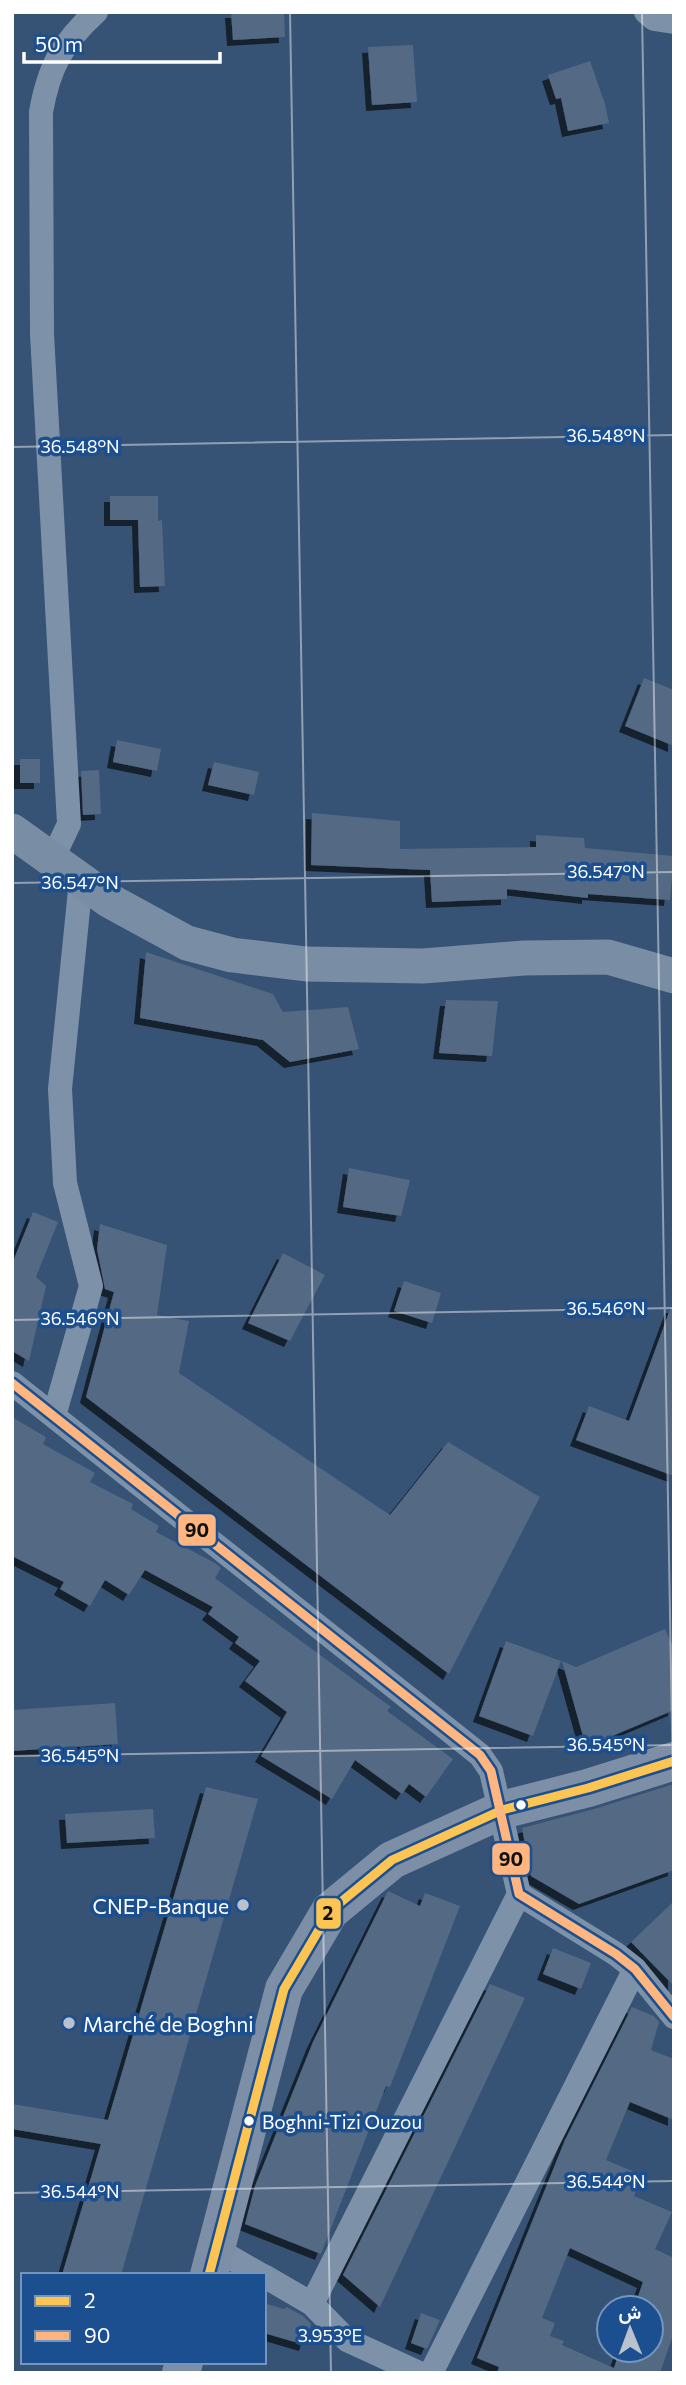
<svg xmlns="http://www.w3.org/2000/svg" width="686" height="2385" font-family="Commissioner,Vazirmatn,sans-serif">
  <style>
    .building { fill: #526984; fill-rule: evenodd; filter: url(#shadow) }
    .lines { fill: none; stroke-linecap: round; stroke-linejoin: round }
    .minor { stroke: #7d92a8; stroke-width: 24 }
    .secondary { stroke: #798da4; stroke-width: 35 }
    .primary { stroke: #7d8ea7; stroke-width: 38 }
    .bus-1-casing { stroke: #1b4f8f; stroke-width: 14 }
    .bus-2-casing { stroke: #1b4f8f; stroke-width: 14 }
    .bus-1 { stroke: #fcc553; stroke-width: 9 }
    .bus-2 { stroke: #ffb580; stroke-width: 9 }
    .ticks { fill: none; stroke: #fff; stroke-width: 2; stroke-opacity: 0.45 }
    .bus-dot { fill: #fff; stroke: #1b4f8f; stroke-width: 2.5 }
    .poi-dot { fill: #b9c2ce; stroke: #1b4f8f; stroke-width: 2.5 }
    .labels { text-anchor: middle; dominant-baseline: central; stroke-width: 7; stroke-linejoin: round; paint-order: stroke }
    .bus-label { font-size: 19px; fill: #fff; stroke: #1b4f8f; text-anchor: start }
    .poi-label { font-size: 21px; fill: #fff; stroke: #1b4f8f; text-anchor: end }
    .ticks-label { font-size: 18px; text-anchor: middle; fill: #fff; stroke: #1b4f8f; stroke-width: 7; stroke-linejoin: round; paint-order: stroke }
    .line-badge { stroke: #1b4f8f; stroke-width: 2.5 }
    .pale-badge-label { font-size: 19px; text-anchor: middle; font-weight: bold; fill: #111 }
  </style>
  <defs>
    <filter id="shadow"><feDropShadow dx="-6" dy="6" stdDeviation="0" flood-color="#0009"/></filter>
  </defs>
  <rect width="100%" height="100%" fill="#365274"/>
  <path class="building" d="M 231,12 L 284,12 L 285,37 L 233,40 Z
    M 413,45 L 417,102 L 372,105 L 368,47 Z
    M 590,61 L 605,104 L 609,123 L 568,131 L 561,98 L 556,99 L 548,75 Z
    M 110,496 L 158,496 L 158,521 L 162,520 L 165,586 L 140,587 L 138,520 L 110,520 Z
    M 644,678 L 674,690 L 674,746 L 625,726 Z
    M 117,740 L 161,749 L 157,771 L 113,762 Z
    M 20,759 L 40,759 L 40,783 L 20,783 Z
    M 214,762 L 259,772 L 254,795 L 208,785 Z
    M 99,770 L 101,814 L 83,815 L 81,771 Z
    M 312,813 L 400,821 L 400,849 L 536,847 L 536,835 L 584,838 L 585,848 L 674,856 L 670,900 L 588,894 L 588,898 L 507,889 L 507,899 L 432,902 L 430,870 L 311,865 Z
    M 146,952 L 273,994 L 283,1012 L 348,1007 L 359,1049 L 290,1062 L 263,1040 L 140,1018 Z
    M 446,1000 L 498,1001 L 492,1056 L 439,1053 Z
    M 349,1168 L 410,1180 L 401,1216 L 343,1207 Z
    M 33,1212 L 58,1222 L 36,1277 L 46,1286 L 29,1361 L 12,1351 L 12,1264 Z
    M 100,1224 L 167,1245 L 157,1315 L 189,1321 L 179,1373 L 390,1515 L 448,1442 L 540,1497 L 449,1674 L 86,1397 L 114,1292 L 105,1289 L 97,1249 Z
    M 283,1253 L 325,1275 L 290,1341 L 248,1323 Z
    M 404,1281 L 441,1293 L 432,1323 L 394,1311 Z
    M 671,1307 L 674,1307 L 674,1476 L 576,1440 L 589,1406 L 629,1421 Z
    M 12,1417 L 46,1437 L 43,1444 L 95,1473 L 90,1482 L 133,1504 L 131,1509 L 159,1526 L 156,1532 L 215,1563 L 221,1568 L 215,1578 L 391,1707 L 387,1711 L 453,1759 L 426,1797 L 409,1784 L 402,1794 L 355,1760 L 332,1799 L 261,1756 L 287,1712 L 245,1681 L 260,1661 L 235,1643 L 239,1637 L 208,1614 L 213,1607 L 145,1570 L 129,1595 L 105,1580 L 90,1606 L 60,1589 L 64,1582 L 12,1556 Z
    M 665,1629 L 674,1649 L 674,1710 L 586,1747 L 562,1661 L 576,1667 Z
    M 506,1641 L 561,1661 L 533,1736 L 479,1716 Z
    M 115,1703 L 118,1744 L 12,1751 L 12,1710 Z
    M 674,1784 L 674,1870 L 579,1904 L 531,1876 L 522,1828 L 594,1809 Z
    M 206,1787 L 258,1799 L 121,2275 L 62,2275 L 101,2144 L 12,2129 L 12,2104 L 108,2120 Z
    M 153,1809 L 155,1838 L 67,1843 L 65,1814 Z
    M 388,1891 L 420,1906 L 425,1893 L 460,1906 L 390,2087 L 386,2086 L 321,2254 L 245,2224 L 255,2186 L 313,2042 Z
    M 674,1901 L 674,1986 L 631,1942 Z
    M 553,1948 L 591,1963 L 581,1989 L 543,1974 Z
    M 490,1984 L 525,1998 L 380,2307 L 343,2275 Z
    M 632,2007 L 654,2016 L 659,2022 L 651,2050 L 674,2059 L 674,2120 L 630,2102 L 606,2160 L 642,2175 L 634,2196 L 672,2212 L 655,2249 L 674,2258 L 674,2332 L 660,2373 L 497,2373 L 499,2367 L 477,2358 L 565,2140 ZM 570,2248 L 643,2282 L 634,2308 L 651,2308 L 651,2350 L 620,2350 L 614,2368 L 562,2345 L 564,2341 L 550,2336 L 555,2323 L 542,2318 Z
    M 267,2304 L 284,2309 L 287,2307 L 303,2316 L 311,2324 L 305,2345 L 264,2333 L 264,2315 Z
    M 421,2313 L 440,2320 L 427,2349 L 411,2343 Z"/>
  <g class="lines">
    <path class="minor" d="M 646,12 L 654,19 L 674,22
      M 52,860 L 69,824 L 42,334 L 41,112 C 49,67 62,43 96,12
      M 12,1383 L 480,1755 L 491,1771 L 519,1894 L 616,1954 L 635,1969 L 674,2017
      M 54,1416 L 91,1286 L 65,1183 L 60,1089 L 81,880
      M 216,2249 L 261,2275
      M 264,2276 L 312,2304 L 347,2340 L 419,2373
      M 312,2304 L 519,1894
      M 431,2373 L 635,1969"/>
    <path class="secondary" d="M 12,831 L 110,901 L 187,943 L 232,955 L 306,964 L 423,966 L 524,958 L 608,957 L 674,976"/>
    <path class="primary" d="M 209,2275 L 284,1989 L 330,1911 L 392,1860 L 502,1810 L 588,1788 L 674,1761
      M 181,2373 L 184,2362"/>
    <defs>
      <path id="bus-1" d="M 209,2275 L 284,1989 L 330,1911 L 392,1860 L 502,1810 L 588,1788 L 674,1761"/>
      <path id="bus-2" d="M 12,1383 L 480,1755 L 491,1771 L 519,1894 L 616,1954 L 635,1969 L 674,2017"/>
    </defs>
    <use href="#bus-1" class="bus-1-casing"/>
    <use href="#bus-2" class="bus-2-casing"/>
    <use href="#bus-1" class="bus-1"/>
    <use href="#bus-2" class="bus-2"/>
  </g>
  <path class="ticks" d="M 290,12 L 331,2373M 642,12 L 674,1843M 12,447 L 674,435M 12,883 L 674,872M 12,1320 L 674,1308M 12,1756 L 674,1745M 12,2193 L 674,2181"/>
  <g class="bus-dot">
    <circle cx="521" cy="1805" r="6"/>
    <circle cx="249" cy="2121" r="6"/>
  </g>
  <g class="poi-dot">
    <circle cx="243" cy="1905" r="7"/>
    <circle cx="69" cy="2023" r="7"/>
  </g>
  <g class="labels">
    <g class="bus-label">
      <text x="262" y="2121">Boghni-Tizi Ouzou</text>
    </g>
    <g class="poi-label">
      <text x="229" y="1905">CNEP-Banque</text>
      <text x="83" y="2023" text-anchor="start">Marché de Boghni</text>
    </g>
  </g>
  <g class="ticks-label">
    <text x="606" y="442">36.548°N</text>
    <text x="80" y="453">36.548°N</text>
    <text x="606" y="878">36.547°N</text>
    <text x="80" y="889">36.547°N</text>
    <text x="606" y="1315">36.546°N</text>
    <text x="80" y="1325">36.546°N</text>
    <text x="606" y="1751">36.545°N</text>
    <text x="80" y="1762">36.545°N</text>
    <text x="606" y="2188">36.544°N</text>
    <text x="80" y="2198">36.544°N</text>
    <text x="330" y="2342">3.953°E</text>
  </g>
  <g class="line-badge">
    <rect x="177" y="1513" width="40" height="34" rx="7" fill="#ffb580"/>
    <rect x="491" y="1842" width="40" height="34" rx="7" fill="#ffb580"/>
    <rect x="315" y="1897" width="27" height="33" rx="7" fill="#fcc553"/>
  </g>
  <g class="pale-badge-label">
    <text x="197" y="1537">90</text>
    <text x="511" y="1866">90</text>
    <text x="328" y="1920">2</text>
  </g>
  <rect width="686" height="2385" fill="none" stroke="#ffffff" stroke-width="28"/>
  <rect x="21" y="2273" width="245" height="91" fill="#1b4f8f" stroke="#7695bc" stroke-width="2"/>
  <rect x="35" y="2296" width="35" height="10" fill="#fcc553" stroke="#7695bc" stroke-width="2"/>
  <text x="84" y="2308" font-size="21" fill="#ffffff">2</text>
  <rect x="35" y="2331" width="35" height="10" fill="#ffb580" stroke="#7695bc" stroke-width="2"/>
  <text x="84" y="2343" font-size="21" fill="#ffffff">90</text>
  <g transform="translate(630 2329) rotate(359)"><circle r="33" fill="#1b4f8f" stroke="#7695bc" stroke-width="2"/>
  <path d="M0-5L12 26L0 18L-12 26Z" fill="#b9c2ce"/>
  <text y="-10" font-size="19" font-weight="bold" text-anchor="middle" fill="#ffffff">ش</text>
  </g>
  <path d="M24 52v10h196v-10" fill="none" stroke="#ffffff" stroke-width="3.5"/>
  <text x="35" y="52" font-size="21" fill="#ffffff" stroke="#1b4f8f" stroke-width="5" paint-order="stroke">50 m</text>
</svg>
